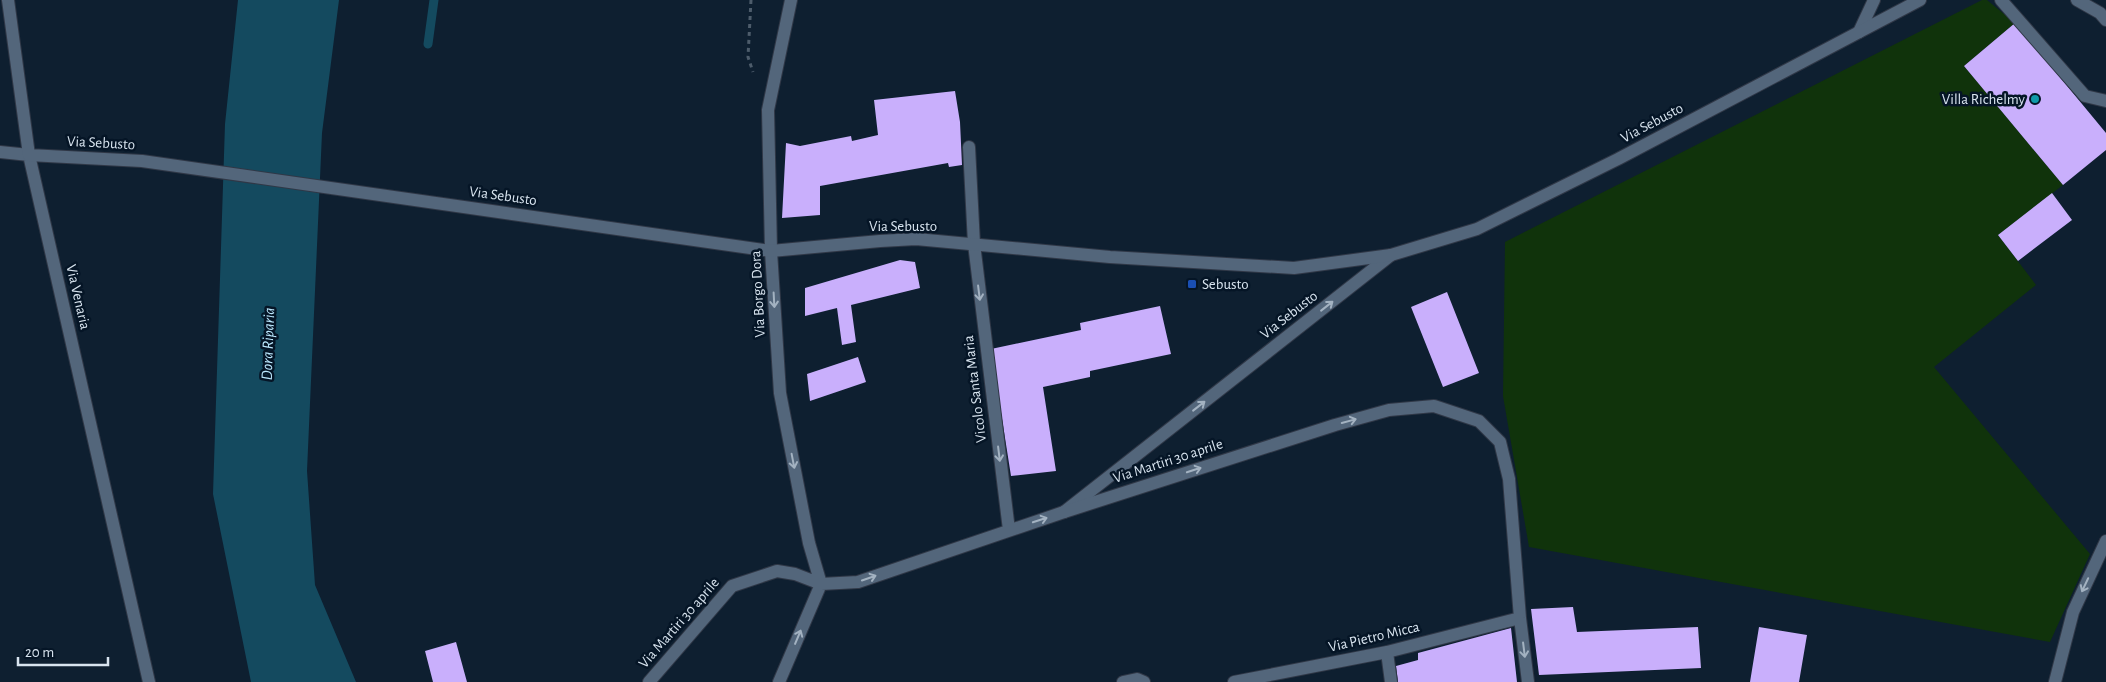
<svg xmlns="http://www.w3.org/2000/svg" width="2106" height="682" font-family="'Alegreya Sans',sans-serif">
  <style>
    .green { fill: #10330b }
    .water { fill: #144a5f }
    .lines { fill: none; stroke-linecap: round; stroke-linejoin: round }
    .stream { stroke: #144a5f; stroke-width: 9 }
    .building { fill: #c9affc }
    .service-casing { stroke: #303847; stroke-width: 14 }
    .pedestrian-casing { stroke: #303847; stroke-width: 14 }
    .minor-casing { stroke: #303847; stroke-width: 14 }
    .tertiary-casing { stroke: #303847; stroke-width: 14 }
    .path { stroke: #4d5c6b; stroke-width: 3; stroke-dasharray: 4 4; stroke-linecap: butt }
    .service { stroke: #53667b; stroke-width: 12 }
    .pedestrian { stroke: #53667b; stroke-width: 12 }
    .minor { stroke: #53667b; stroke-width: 12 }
    .tertiary { stroke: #53667b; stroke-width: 12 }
    .oneway { stroke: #a3b2c1 }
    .culture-dot { fill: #0f9aa8; stroke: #051526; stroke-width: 2 }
    .transit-dot { fill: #1a4fb4; stroke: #051526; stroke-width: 2 }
    .labels { text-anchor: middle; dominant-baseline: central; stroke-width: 5; stroke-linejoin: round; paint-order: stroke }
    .poi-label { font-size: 15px; fill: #d8e4ef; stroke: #051526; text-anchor: end }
    .street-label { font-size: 15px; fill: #d8e4ef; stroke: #051526 }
    .water-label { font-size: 16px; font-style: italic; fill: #bbe8fe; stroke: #051526 }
  </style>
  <rect width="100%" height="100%" fill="#0e1f30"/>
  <path class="green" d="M 1982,0 L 1987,0 L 2015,23 L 1964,66 L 2063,185 L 1998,235 L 2036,285 L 1934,367 L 2090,554 L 2050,642 L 1529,547 L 1503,396 L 1505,242 Z"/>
  <path class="water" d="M 238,0 L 339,0 L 322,133 L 307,471 L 315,585 L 356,682 L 251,682 L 213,494 L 225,124 Z"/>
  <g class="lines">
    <path class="stream" d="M 428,44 L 434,0"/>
  </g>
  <path class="building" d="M 2015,23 L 2106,133 L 2106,150 L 2063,185 L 1964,66 Z
    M 955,91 L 960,122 L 962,165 L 949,167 L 948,163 L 820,186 L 820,215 L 782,218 L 786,143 L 800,146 L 851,136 L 852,141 L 878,135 L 874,100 Z
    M 2052,193 L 2072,220 L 2018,261 L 1998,235 Z
    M 900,260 L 915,262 L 920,288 L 851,305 L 856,342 L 842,345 L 837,308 L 805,316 L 805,288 Z
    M 1447,292 L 1479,373 L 1443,387 L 1411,307 Z
    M 1160,306 L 1171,354 L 1090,371 L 1090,377 L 1043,387 L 1056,471 L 1011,476 L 991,349 L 1081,330 L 1080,323 Z
    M 858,357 L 866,382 L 810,401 L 807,374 Z
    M 1573,607 L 1577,632 L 1698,627 L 1701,668 L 1539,675 L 1531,609 Z
    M 1759,627 L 1807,635 L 1799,682 L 1750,682 Z
    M 1511,628 L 1517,682 L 1398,682 L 1396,666 L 1418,660 L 1418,653 Z
    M 456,642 L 467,682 L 433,682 L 425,651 Z"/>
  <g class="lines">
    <defs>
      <path id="service" d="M 1064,512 L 1391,255"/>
      <path id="pedestrian" d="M 2001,0 L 2085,96 L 2106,101"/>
      <path id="minor" d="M 791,0 L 768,110 L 771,251 L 780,393 L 809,543 L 821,584
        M 1859,32 L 1874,0
        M 969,147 L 974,244 L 1009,530
        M 0,152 L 29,155 L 149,682
        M 1387,652 L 1391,682
        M 649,682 L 732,586 L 777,571 L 795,574 L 821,584 L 858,582 L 1064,512 L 1335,425 L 1389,410 L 1434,406 L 1479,421 L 1500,442 L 1509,479 L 1520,618 L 1528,682
        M 779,682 L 821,584
        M 1123,682 L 1137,679 L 1144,682
        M 1234,682 L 1387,652 L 1520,618
        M 2055,682 L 2073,612 L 2106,541"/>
      <path id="tertiary" d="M 8,0 L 29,155 L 142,161 L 771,251 L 880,241 L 916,239 L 1110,257 L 1294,268 L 1391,255 L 1477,229 L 1618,159 L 1920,0
        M 2077,0 L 2100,13 L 2106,20"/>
    </defs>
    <use href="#service" class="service-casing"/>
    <use href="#pedestrian" class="pedestrian-casing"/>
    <use href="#minor" class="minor-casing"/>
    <use href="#tertiary" class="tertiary-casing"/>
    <path class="path" d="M 751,0 L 748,57 L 753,72"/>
    <use href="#service" class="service"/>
    <use href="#pedestrian" class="pedestrian"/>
    <use href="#minor" class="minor"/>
    <use href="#tertiary" class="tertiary"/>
  </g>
  <defs><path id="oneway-shaft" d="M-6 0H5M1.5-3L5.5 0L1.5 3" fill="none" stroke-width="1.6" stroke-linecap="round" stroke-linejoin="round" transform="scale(1.25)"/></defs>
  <g class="oneway">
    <use href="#oneway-shaft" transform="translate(979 293) rotate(83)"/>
    <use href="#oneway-shaft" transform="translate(774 300) rotate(87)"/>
    <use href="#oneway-shaft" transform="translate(1327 306) rotate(-38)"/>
    <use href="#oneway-shaft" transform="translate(1199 406) rotate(-38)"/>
    <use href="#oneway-shaft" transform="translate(1349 421) rotate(-15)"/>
    <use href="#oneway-shaft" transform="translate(999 454) rotate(83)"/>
    <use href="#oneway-shaft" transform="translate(793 461) rotate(79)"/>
    <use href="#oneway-shaft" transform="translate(1194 470) rotate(-18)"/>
    <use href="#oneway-shaft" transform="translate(1040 520) rotate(-18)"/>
    <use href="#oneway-shaft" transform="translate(869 578) rotate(-19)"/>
    <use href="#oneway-shaft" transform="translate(2085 585) rotate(115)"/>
    <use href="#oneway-shaft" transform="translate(798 637) rotate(-67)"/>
    <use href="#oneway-shaft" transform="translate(1524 650) rotate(83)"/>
  </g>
  <circle class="culture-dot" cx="2035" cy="99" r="5"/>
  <rect class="transit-dot" x="1187" y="279" width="10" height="10" rx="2.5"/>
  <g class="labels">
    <g class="poi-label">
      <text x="2025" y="99">Villa Richelmy</text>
      <text x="1202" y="284" text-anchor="start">Sebusto</text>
    </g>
    <g class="street-label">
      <text transform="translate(1652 123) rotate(-28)">Via Sebusto</text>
      <text transform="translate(101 143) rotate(3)">Via Sebusto</text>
      <text transform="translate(503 196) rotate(8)">Via Sebusto</text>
      <text x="903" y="226">Via Sebusto</text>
      <text transform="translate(758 294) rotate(-93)">Via Borgo Dora</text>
      <text transform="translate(78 297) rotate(77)">Via Venaria</text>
      <text transform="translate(1289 315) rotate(-38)">Via Sebusto</text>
      <text transform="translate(975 389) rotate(-97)">Vicolo Santa Maria</text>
      <text transform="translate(1168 461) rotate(-18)">Via Martiri 30 aprile</text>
      <text transform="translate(679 623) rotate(-49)">Via Martiri 30 aprile</text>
      <text transform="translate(1374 637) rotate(-13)">Via Pietro Micca</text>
    </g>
    <g class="water-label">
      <text transform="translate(268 344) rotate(-88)">Dora Riparia</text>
    </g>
  </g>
  <path d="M18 657v8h90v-8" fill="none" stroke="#d8e4ef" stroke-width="2.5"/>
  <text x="25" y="657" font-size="15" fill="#d8e4ef" stroke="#051526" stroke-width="4" paint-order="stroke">20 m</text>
</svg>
